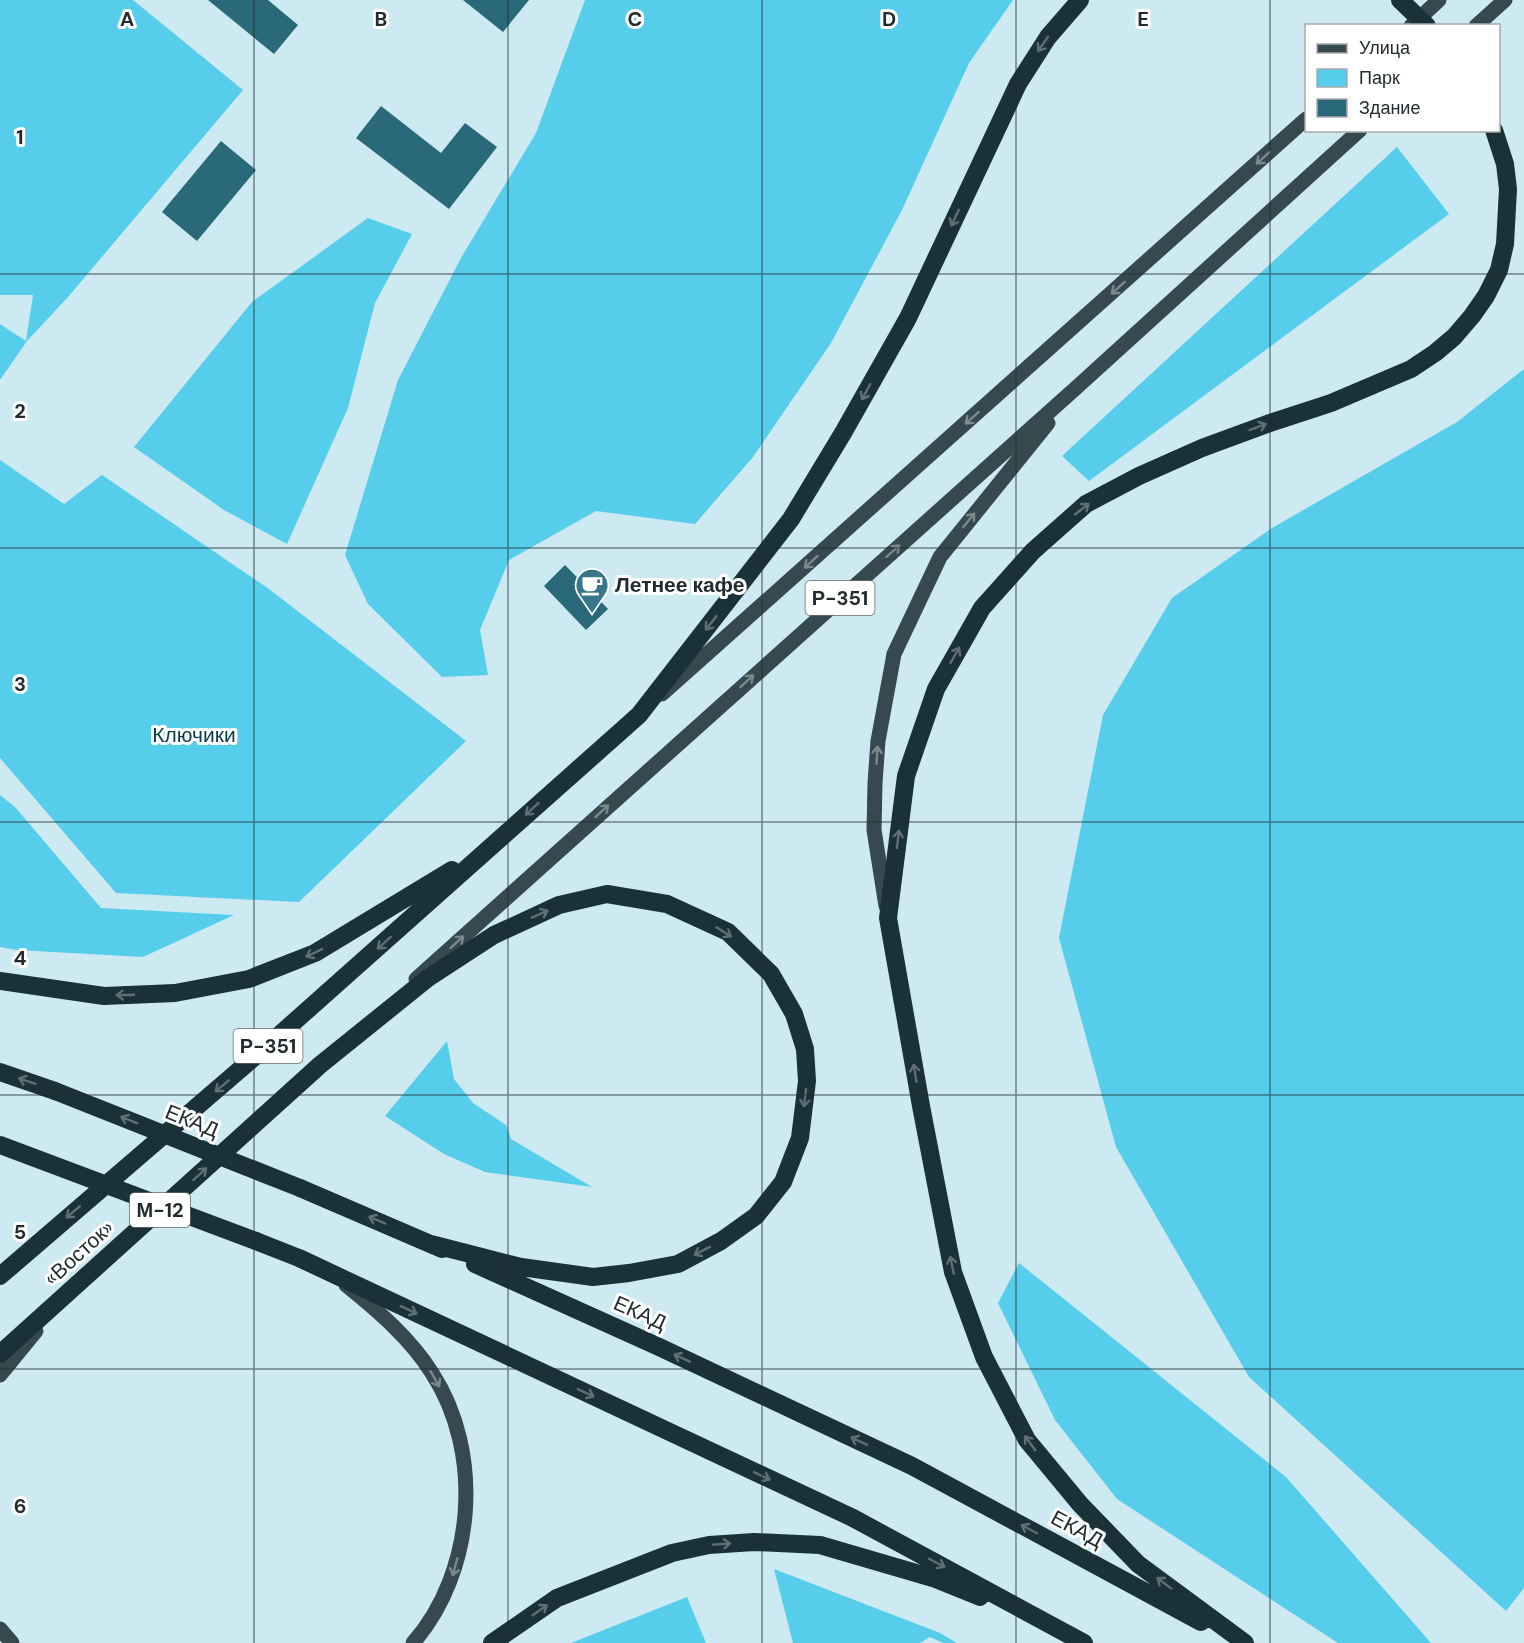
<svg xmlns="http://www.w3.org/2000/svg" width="1524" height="1643" font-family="'DM Sans',sans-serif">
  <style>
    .green { fill: #56cdeb }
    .building { fill: #296979 }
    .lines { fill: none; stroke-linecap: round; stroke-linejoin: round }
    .primary { stroke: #35494e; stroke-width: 15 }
    .highway { stroke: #1a3137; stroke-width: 18 }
    .highway-bridge { stroke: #1a3137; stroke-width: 18 }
    .oneway { stroke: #5f6f73 }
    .oneway2 { stroke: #7c898c }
    .grid { fill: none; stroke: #222c2f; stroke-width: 1.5; stroke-opacity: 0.55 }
    .labels { text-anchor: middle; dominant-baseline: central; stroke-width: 6; stroke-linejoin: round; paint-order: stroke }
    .shield { fill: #fff; stroke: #646b6d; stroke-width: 1.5 }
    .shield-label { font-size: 20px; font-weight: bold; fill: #222c2f }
    .poi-label { font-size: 21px; font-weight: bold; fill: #222c2f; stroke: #fff; text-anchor: start }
    .park-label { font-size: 21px; fill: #063f4c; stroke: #fff }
    .street-label { font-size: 21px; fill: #222c2f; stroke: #fff }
    .grid-label { font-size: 20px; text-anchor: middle; font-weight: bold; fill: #222c2f; stroke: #fff; stroke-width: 6; stroke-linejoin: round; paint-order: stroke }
  </style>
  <rect width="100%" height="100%" fill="#cde9f1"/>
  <path class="green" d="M 0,0 L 133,0 L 243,90 L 68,297 L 27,341 L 0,380 L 0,324 L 26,341 L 33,295 L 0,295 Z
    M 585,0 L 1013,0 L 969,63 L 902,210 L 831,343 L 753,457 L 695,524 L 596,511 L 509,560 L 480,630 L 488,675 L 442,677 L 368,604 L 345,555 L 398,380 L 461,258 L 536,133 Z
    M 1397,147 L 1449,214 L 1089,481 L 1062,456 Z
    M 368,218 L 412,234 L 375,303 L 348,408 L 287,544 L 224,510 L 134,447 L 252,302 Z
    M 1524,369 L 1524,1588 L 1506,1611 L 1249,1377 L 1116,1147 L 1059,938 L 1103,715 L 1172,598 L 1272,528 L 1457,422 Z
    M 0,460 L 64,504 L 102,475 L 269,589 L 466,741 L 299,902 L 116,893 L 0,758 Z
    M 0,795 L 15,807 L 101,908 L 234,915 L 143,957 L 17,950 L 0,947 Z
    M 447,1041 L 454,1079 L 473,1103 L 506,1125 L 511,1139 L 592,1187 L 485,1172 L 444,1154 L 385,1116 Z
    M 1019,1263 L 1286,1477 L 1431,1643 L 1338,1643 L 1117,1499 L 1055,1420 L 998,1303 Z
    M 774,1569 L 940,1633 L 957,1643 L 943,1643 L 930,1637 L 920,1643 L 793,1643 Z
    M 687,1597 L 706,1643 L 571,1643 Z"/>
  <path class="building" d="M 208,0 L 268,0 L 298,25 L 274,54 Z
    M 463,0 L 529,0 L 503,32 Z
    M 381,106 L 441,153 L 465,123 L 497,147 L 449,209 L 356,138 Z
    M 221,141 L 256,170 L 197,241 L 162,212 Z
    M 565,565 L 608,609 L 586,630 L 544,586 Z"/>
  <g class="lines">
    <path class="primary" d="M 1411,26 L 1439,0
      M 1476,26 L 1505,0
      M 662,694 L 1306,119
      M 886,906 L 874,830 L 875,783 L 878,741 L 894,654 L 940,557 L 1048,423
      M 416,979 L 1077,387 L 1360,130
      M 346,1285 C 378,1311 410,1338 432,1373 C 484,1453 475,1572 413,1643
      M 0,1375 L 36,1331
      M 0,1629 L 12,1643"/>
    <path class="highway" d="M 0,981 L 104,996 L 175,993 L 249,979 L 315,953 L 452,870
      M 0,1072 L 55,1091
      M 300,1188 L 442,1249
      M 256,1241 L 299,1258 L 853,1518 L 1084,1643
      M 475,1264 L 657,1346 L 912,1466 L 1201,1622
      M 0,1276 L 258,1054 L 639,715 L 791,519 L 843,433 L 908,318 L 1018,84 L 1048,37 L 1080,0
      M 0,1354 L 320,1065 L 428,978 L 494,935 L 559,905 L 607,894 L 667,904 L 728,932 L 771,974 L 794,1014 L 805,1049 L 807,1081 L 800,1138 L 783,1182 L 756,1216 L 721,1241 L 678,1264 L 629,1273 L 593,1277 L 521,1267 L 431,1244
      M 492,1643 L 557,1598 L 672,1553 L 709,1545 L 754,1542 L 820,1545 L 933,1578 L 980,1597
      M 1245,1643 L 1138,1564 L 1080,1504 L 1027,1440 L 984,1357 L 953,1272 L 921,1106 L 888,918 L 906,776 L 936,689 L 982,608 L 1033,551 L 1086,504 L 1139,476 L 1202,448 L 1270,423 L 1331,403 L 1411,369 L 1435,353 L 1454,337 L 1472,316 L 1486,296 L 1499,270 L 1505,244 L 1508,189 L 1505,164 L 1494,130"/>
    <path class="highway-bridge" d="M 1400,0 L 1427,26
      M 55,1091 L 300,1188
      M 0,1145 L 256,1241"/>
  </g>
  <defs><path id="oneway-shaft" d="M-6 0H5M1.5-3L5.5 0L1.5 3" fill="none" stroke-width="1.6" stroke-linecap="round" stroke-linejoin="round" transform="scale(1.5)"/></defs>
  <g class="oneway">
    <use href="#oneway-shaft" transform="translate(1043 44) rotate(125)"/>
    <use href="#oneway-shaft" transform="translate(955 218) rotate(115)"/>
    <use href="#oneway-shaft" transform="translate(866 392) rotate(119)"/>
    <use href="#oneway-shaft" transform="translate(1258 427) rotate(-21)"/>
    <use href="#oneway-shaft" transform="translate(1082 509) rotate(-38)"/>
    <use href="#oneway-shaft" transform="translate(711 623) rotate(128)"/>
    <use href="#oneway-shaft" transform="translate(955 655) rotate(-60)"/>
    <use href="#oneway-shaft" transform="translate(532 809) rotate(138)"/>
    <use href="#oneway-shaft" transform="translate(898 839) rotate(-83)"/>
    <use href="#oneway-shaft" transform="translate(540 914) rotate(-24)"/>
    <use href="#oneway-shaft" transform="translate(724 932) rotate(32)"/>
    <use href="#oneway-shaft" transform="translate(384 943) rotate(138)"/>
    <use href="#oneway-shaft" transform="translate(314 953) rotate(154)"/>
    <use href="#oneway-shaft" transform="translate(125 995) rotate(178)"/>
    <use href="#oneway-shaft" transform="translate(915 1073) rotate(-99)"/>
    <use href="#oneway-shaft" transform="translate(27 1081) rotate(-161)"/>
    <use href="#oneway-shaft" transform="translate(222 1086) rotate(140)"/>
    <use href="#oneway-shaft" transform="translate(805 1098) rotate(97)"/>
    <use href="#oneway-shaft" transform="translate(129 1120) rotate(-158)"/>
    <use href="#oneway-shaft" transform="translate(200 1174) rotate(-42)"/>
    <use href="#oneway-shaft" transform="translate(73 1212) rotate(140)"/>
    <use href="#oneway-shaft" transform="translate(377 1220) rotate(-157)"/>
    <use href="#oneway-shaft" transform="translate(702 1251) rotate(153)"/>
    <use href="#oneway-shaft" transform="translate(952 1265) rotate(-102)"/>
    <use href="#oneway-shaft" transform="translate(409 1310) rotate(25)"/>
    <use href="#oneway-shaft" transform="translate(682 1358) rotate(-155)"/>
    <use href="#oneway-shaft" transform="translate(586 1393) rotate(25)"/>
    <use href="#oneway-shaft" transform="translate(859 1441) rotate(-155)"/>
    <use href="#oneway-shaft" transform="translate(1030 1443) rotate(-126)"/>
    <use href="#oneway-shaft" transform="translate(762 1476) rotate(25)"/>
    <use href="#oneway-shaft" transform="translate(1029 1529) rotate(-152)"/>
    <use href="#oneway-shaft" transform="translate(722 1544) rotate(-4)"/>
    <use href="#oneway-shaft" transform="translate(937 1563) rotate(28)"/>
    <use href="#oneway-shaft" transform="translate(1164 1583) rotate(-143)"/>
    <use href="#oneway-shaft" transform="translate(540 1610) rotate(-35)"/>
  </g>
  <g class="oneway2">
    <use href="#oneway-shaft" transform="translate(1263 158) rotate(138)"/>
    <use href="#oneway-shaft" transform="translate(1118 288) rotate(138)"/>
    <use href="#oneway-shaft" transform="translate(972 418) rotate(138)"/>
    <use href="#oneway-shaft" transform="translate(969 520) rotate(-51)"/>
    <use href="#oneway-shaft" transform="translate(893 551) rotate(-42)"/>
    <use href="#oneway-shaft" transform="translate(811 562) rotate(138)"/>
    <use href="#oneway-shaft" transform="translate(747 681) rotate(-42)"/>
    <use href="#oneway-shaft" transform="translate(877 755) rotate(-87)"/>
    <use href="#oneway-shaft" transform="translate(602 811) rotate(-42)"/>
    <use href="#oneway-shaft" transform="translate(457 942) rotate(-42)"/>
    <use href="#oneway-shaft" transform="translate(435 1379) rotate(60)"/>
    <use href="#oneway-shaft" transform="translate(455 1567) rotate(105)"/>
  </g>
  <path class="grid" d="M 254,0 L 254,1643M 508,0 L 508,1643M 762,0 L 762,1643M 1016,0 L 1016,1643M 1270,0 L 1270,1643M 0,274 L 1524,274M 0,548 L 1524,548M 0,822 L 1524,822M 0,1095 L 1524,1095M 0,1369 L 1524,1369"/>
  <defs>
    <symbol id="cafe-pin" viewBox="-11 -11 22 30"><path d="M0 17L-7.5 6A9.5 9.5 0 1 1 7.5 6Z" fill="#36788a" stroke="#fff"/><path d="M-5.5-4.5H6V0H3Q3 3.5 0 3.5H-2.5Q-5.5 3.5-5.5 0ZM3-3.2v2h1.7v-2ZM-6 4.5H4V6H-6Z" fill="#fff"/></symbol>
  </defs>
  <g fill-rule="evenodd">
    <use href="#cafe-pin" x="573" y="566" width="38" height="52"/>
  </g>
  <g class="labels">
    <g class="shield">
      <rect x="805.5" y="581" width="69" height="34" rx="4.5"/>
      <rect x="233.5" y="1029" width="69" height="34" rx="4.5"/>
      <rect x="130" y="1193" width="60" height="34" rx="4.5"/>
    </g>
    <g class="shield-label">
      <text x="840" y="598">Р-351</text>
      <text x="268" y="1046">Р-351</text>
      <text x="160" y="1210">М-12</text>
    </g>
    <g class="poi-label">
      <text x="615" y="585">Летнее кафе</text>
    </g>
    <g class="park-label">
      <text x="194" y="735">Ключики</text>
    </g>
    <g class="street-label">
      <text transform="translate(192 1121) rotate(22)">ЕКАД</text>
      <text transform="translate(79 1253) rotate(-42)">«Восток»</text>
      <text transform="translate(640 1313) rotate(24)">ЕКАД</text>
      <text transform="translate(1077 1529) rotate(28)">ЕКАД</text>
    </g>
  </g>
  <g class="grid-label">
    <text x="127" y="26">A</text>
    <text x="381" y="26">B</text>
    <text x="635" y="26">C</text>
    <text x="889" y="26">D</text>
    <text x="1143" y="26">E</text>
    <text x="20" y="144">1</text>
    <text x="20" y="418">2</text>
    <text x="20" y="691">3</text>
    <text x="20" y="965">4</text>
    <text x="20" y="1239">5</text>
    <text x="20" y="1513">6</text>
  </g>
  <rect x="1305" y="24" width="195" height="108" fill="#ffffff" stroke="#a7abac" stroke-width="1.5"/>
  <rect x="1317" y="44" width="30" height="9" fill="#35494e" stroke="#a7abac" stroke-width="1.5"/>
  <text x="1359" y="54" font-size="18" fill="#222c2f">Улица</text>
  <rect x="1317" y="69" width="30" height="18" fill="#56cdeb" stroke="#a7abac" stroke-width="1.5"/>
  <text x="1359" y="84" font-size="18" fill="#222c2f">Парк</text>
  <rect x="1317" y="99" width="30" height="18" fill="#296979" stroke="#a7abac" stroke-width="1.5"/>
  <text x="1359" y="114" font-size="18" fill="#222c2f">Здание</text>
</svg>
